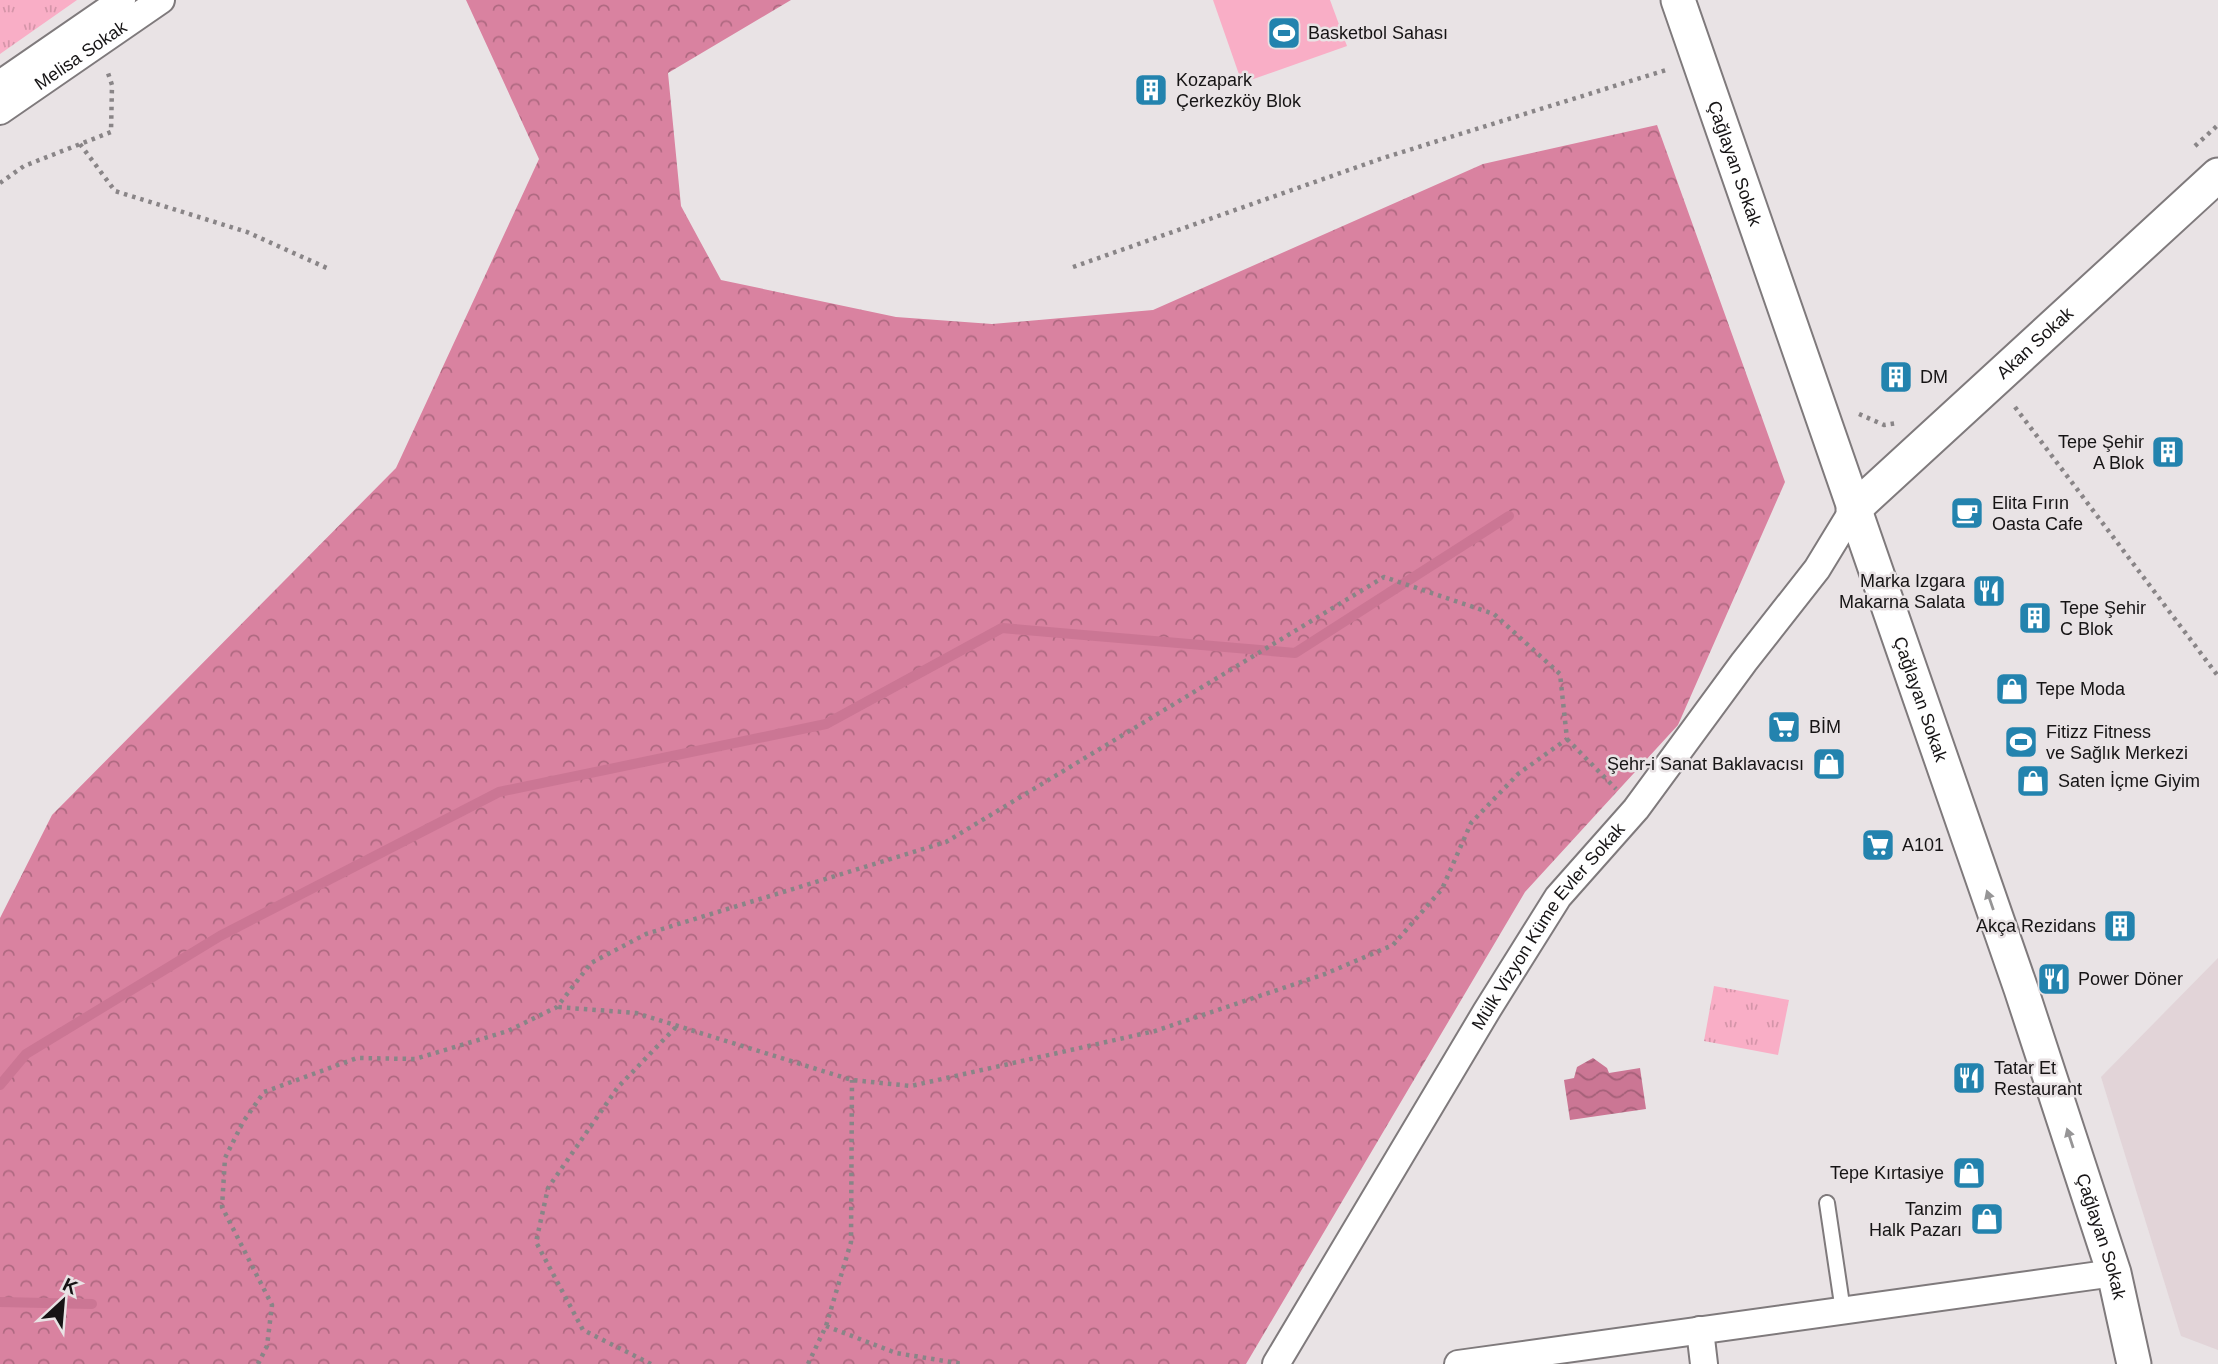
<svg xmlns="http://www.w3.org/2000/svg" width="2218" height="1364" font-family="Helvetica,sans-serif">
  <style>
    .built { fill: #e2d4d8 }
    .forest { fill: url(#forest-crowns) }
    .park { fill: url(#park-tufts) }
    .garden { fill: #f9aec6 }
    .water { fill: url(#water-waves) }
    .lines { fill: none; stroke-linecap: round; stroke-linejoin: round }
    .stream { stroke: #cb7694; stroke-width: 10 }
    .service-casing { stroke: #7f7a7c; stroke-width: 18 }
    .minor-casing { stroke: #7f7a7c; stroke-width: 30 }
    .tertiary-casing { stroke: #7f7a7c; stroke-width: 37 }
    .path { stroke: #898587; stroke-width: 4.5; stroke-dasharray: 3.5 5; stroke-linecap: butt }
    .service { stroke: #fff; stroke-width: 14 }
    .minor { stroke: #fff; stroke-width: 26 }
    .tertiary { stroke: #fff; stroke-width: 33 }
    .oneway { fill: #969596 }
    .labels { text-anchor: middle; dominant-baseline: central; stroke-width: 5; stroke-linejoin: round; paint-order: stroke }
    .poi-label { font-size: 18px; fill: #161415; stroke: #e9e3e5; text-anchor: start }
    .street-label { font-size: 18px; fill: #161415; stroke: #e9e3e5 }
  </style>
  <defs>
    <pattern id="forest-crowns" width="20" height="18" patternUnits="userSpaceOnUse" patternTransform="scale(1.75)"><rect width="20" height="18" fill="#d982a0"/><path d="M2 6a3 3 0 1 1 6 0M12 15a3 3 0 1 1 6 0" fill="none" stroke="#af6981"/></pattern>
    <pattern id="park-tufts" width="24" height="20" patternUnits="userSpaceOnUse" patternTransform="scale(1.75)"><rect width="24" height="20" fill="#f9aec6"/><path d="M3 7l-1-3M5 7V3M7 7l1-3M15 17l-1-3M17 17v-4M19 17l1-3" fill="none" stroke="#d595a9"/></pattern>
    <pattern id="water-waves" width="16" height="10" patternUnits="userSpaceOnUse" patternTransform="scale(1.75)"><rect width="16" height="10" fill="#cb7694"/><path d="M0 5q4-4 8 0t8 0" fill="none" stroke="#a46078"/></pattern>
  </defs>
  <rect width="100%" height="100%" fill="#e9e3e5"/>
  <path class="built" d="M 2218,958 L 2218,1350 L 2181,1336 L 2101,1077 Z"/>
  <path class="forest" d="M 466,0 L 791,0 L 668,73 L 681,206 L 721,280 L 896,317 L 992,324 L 1153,310 L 1483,164 L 1657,125 L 1785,482 L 1678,725 L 1525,892 L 1246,1364 L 0,1364 L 0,918 L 52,815 L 396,468 L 539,159 Z"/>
  <path class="park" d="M 0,0 L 77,0 L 0,54 Z
    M 1714,986 L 1789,1000 L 1778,1055 L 1704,1041 Z"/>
  <path class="garden" d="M 1213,0 L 1330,0 L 1347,46 L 1242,83 Z"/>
  <path class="water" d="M 1593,1058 L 1607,1068 L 1609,1073 L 1640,1068 L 1646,1109 L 1570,1120 L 1564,1080 L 1574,1078 L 1577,1067 Z"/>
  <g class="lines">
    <path class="stream" d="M 0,1085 L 26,1054 L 220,936 L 499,792 L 826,724 L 1002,628 L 1295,653 L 1509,516
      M 0,1302 L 92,1304"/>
    <defs>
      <path id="service" d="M 1827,1203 L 1843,1311"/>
      <g id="minor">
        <path d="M 0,84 L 122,0"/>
        <path id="s1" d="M 0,111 L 161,0"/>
        <path d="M 1700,1330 L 1704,1364"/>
        <path id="s2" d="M 1276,1364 L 1486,1012 L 1558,897 L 1636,809 L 1744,662 L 1817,569 L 1853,510"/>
        <path d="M 1458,1364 L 2114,1273"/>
      </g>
      <g id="tertiary">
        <path id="s3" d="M 1678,0 L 2021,989 L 2114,1273 L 2134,1364"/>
        <path id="s4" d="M 1853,510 L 2218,175"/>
      </g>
    </defs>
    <use href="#service" class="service-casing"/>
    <use href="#minor" class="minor-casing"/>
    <use href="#tertiary" class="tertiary-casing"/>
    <path class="path" d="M 80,144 L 115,191 L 247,232 L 329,269
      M 2195,146 L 2218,125
      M 0,183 L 24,166 L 111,132 L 112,85 L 108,73
      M 1073,267 L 1383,158 L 1666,70
      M 2015,407 L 2218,676
      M 1859,414 L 1884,425 L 1897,423
      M 1567,739 L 1616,789
      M 826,1326 L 896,1353 L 963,1364
      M 258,1364 L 267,1346 L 272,1305 L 222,1207 L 225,1158 L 243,1122 L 264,1092 L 357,1058 L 415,1059 L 508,1031 L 557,1007 L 591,963 L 646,934 L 946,842 L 1384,577 L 1494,614 L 1560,674 L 1567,739 L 1518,774 L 1471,823 L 1442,889 L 1393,945 L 1325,974 L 1155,1031 L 911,1086 L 852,1080 L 636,1013 L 557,1007
      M 651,1364 L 583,1330 L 536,1242 L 548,1188 L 618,1087 L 676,1027
      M 808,1364 L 826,1326 L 851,1242 L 852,1080"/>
    <use href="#service" class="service"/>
    <use href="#minor" class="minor"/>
    <use href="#tertiary" class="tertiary"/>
  </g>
  <defs><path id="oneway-solid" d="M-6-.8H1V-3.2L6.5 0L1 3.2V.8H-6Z" transform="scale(1.75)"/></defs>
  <g class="oneway">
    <use href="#oneway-solid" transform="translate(1990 900) rotate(-109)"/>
    <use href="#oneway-solid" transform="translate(2070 1138) rotate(-108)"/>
  </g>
  <defs>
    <symbol id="stadium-square" viewBox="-11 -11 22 22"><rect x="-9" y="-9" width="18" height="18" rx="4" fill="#2383ae" stroke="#e9e3e5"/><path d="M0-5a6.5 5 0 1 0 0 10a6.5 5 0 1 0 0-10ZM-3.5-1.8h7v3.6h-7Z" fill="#fff"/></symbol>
    <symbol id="building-square" viewBox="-11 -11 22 22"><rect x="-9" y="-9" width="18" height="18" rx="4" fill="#2383ae" stroke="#e9e3e5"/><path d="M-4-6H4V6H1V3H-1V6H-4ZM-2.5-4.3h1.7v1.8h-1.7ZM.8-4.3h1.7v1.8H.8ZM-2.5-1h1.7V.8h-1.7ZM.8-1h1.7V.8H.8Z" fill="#fff"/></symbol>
    <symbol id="cafe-square" viewBox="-11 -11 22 22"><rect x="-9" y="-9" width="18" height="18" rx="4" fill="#2383ae" stroke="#e9e3e5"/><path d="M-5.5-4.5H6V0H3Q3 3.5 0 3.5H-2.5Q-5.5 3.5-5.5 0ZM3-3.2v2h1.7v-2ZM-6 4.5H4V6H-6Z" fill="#fff"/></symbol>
    <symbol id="restaurant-square" viewBox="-11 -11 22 22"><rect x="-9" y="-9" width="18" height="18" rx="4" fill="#2383ae" stroke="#e9e3e5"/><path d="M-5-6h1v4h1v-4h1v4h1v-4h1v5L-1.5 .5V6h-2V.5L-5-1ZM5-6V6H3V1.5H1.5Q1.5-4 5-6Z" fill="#fff"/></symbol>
    <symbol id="shop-square" viewBox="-11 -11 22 22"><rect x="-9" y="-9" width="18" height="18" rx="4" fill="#2383ae" stroke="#e9e3e5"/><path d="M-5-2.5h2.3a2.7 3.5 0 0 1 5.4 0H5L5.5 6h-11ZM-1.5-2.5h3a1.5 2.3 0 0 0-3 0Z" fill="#fff"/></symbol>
    <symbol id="supermarket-square" viewBox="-11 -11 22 22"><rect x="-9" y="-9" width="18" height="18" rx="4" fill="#2383ae" stroke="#e9e3e5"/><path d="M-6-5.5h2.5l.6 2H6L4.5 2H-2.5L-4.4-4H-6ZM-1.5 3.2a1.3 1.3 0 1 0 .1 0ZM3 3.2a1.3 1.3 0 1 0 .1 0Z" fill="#fff"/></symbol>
  </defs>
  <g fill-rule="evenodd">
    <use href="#stadium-square" x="1265" y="14" width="38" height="38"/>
    <use href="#building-square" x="1132" y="71" width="38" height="38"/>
    <use href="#building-square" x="1877" y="358" width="38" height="38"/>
    <use href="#building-square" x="2149" y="433" width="38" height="38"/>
    <use href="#cafe-square" x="1948" y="494" width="38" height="38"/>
    <use href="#restaurant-square" x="1970" y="572" width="38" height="38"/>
    <use href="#building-square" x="2016" y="599" width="38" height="38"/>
    <use href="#shop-square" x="1993" y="670" width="38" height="38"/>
    <use href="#supermarket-square" x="1765" y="708" width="38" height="38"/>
    <use href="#stadium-square" x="2002" y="723" width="38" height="38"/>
    <use href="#shop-square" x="1810" y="745" width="38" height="38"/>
    <use href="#shop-square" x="2014" y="762" width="38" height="38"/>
    <use href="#supermarket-square" x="1859" y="826" width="38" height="38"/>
    <use href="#building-square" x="2101" y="907" width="38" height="38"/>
    <use href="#restaurant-square" x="2035" y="960" width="38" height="38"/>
    <use href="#restaurant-square" x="1950" y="1059" width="38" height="38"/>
    <use href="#shop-square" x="1950" y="1154" width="38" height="38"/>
    <use href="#shop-square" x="1968" y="1200" width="38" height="38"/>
  </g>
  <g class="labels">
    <g class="poi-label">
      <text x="1308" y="33">Basketbol Sahası</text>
      <text x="1176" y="80">Kozapark<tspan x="1176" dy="21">Çerkezköy Blok</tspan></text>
      <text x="1920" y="377">DM</text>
      <text x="2144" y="442" text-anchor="end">Tepe Şehir<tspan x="2144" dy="21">A Blok</tspan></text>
      <text x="1992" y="503">Elita Fırın<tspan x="1992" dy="21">Oasta Cafe</tspan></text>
      <text x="1965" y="581" text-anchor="end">Marka Izgara<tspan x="1965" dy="21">Makarna Salata</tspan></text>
      <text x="2060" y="608">Tepe Şehir<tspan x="2060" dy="21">C Blok</tspan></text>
      <text x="2036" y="689">Tepe Moda</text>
      <text x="1809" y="727">BİM</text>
      <text x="2046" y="732">Fitizz Fitness<tspan x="2046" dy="21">ve Sağlık Merkezi</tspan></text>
      <text x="1804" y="764" text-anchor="end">Şehr-i Sanat Baklavacısı</text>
      <text x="2058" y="781">Saten İçme Giyim</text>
      <text x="1902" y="845">A101</text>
      <text x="2096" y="926" text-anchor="end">Akça Rezidans</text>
      <text x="2078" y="979">Power Döner</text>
      <text x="1994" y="1068">Tatar Et<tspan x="1994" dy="21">Restaurant</tspan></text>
      <text x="1944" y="1173" text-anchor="end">Tepe Kırtasiye</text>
      <text x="1962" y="1209" text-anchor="end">Tanzim<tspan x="1962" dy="21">Halk Pazarı</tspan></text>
    </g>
    <g class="street-label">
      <text stroke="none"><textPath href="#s1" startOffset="98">Melisa Sokak</textPath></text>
      <text stroke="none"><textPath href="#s3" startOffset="173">Çağlayan Sokak</textPath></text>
      <text stroke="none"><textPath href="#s4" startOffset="247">Akan Sokak</textPath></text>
      <text stroke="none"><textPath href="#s3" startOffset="740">Çağlayan Sokak</textPath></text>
      <text stroke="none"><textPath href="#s2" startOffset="516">Mülk Vizyon Küme Evler Sokak</textPath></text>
      <text stroke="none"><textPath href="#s3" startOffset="1307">Çağlayan Sokak</textPath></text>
    </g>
  </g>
  <g transform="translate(63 1301) rotate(26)" stroke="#e9e3e5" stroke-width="5" paint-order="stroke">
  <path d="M0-5L12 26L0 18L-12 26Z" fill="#161415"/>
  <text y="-10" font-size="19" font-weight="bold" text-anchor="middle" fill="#161415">K</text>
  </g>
</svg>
